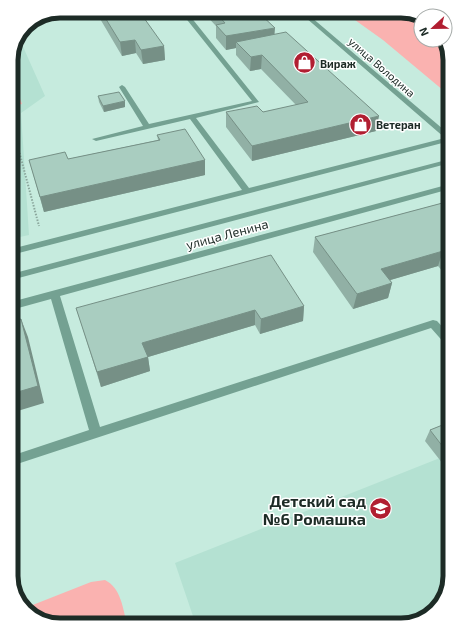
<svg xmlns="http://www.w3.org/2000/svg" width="461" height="636" font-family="'Exo 2',sans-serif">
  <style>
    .built { fill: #b4e1d2 }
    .green { fill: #fab2b0 }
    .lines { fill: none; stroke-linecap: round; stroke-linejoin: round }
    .path { stroke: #8ba79d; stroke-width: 2; stroke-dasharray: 1.5 1.5; stroke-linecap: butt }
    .minor { fill: #74a192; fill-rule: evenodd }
    .wall { fill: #91b0a5 }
    .shaded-wall { fill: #769086 }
    .building { fill: #a9cdc0; stroke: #769086 }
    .labels { text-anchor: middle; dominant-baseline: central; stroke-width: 3; stroke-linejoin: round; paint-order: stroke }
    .far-poi-label { font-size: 11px; font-weight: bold; fill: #1d2b26; stroke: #fff; text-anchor: start }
    .far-street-label { font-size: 11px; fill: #1d2b26; stroke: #fff }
    .street-label { font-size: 13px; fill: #1d2b26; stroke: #fff }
    .near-poi-label { font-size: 16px; font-weight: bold; fill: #1d2b26; stroke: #fff; text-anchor: end }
    .rim { fill: none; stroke: #1d2b26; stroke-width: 5 }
  </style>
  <rect width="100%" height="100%" fill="#c6ebde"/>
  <path class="built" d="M 20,40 L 45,96 L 21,113 L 29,235 L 11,239 L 11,57 Z
    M 450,454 L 450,576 L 443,600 L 425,618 L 401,625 L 196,625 L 175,563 Z"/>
  <path class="green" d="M 350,11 L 404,11 L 421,16 L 421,40 L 444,40 L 450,61 L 450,96 L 383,40 L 355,20 Z
    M 11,75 L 22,104 L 11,107 Z
    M 105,580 C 121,588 123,608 127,625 L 57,625 L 36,618 L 25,608 L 91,582 Z"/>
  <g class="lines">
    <path class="path" d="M 11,121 L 39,226"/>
    <path class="minor" d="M 180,11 L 186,11 L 259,102 L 196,118 L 249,188 L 445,138 L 298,11 L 304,11 L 450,135 L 450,141 L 11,255 L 11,249 L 242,190 L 190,119 L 96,141 L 92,139 L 143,126 L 119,87 L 122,85 L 125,87 L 149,124 L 252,101 Z
      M 450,159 L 450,163 L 11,280 L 11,274 Z
      M 450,184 L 450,189 L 60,296 L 100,427 L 433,320 L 437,321 L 450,335 L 450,346 L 446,345 L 431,328 L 11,466 L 11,456 L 89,430 L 51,299 L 11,310 L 11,302 Z"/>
  </g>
  <path class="wall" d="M 98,11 L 101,11 L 164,46 L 165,60 L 143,64 L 136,53 L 122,56 L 99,17 Z
    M 202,11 L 257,11 L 275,35 L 376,131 L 252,161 L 226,127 L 226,112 L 263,112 L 296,105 L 261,69 L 250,71 L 236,55 L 236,48 L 226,50 L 216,38 L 216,26 Z
    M 98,96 L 125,107 L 104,112 L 99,102 Z
    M 157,135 L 205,160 L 205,175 L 44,212 L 29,160 L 68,159 L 158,140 Z
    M 450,201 L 450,280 L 438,266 L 390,280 L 392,283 L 388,298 L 353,309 L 313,252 L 315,237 Z
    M 304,306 L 303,321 L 260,334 L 255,325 L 148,357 L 150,371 L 101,387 L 81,323 L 76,308 Z
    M 450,422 L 450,473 L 425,441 L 430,430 Z"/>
  <path class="shaded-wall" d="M 275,28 L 274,41 L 236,42 L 236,48 L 226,50 L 226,36 Z
    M 135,40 L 136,53 L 122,56 L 120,42 Z
    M 164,46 L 165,60 L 143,64 L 141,50 Z
    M 262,55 L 261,69 L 250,71 L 251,57 Z
    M 125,101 L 125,107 L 104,112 L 103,106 Z
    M 379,116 L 376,131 L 252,161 L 252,146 Z
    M 205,160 L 205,175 L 44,212 L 40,197 Z
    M 11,169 L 19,194 L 11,196 Z
    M 443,251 L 438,266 L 377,284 L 381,269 Z
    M 392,283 L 388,298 L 353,309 L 357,294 Z
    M 304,306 L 303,321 L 260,334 L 261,319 Z
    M 255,310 L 255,325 L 148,357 L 150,371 L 101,387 L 97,372 L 142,343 Z
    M 21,319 L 28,337 L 44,403 L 11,413 L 11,394 Z"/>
  <path class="building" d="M 101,11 L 139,11 L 164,46 L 141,50 L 135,40 L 120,42 Z
    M 214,11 L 257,11 L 275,28 L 226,36 L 216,25 L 225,23 Z
    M 286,32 L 379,116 L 252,146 L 226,112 L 257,106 L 263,112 L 308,102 L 262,55 L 251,57 L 236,42 Z
    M 119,92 L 125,101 L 103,106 L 98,96 Z
    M 185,129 L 205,160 L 40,197 L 29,160 L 65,152 L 68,159 L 160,140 L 157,135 Z
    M 11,170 L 14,179 L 11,180 Z
    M 450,201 L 450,230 L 443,251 L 381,269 L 392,283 L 357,294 L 315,237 Z
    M 450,230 L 450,255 L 444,249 Z
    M 271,255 L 304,306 L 261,319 L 255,310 L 142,343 L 148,357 L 97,372 L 76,308 Z
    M 21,319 L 38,386 L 11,394 L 11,322 Z
    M 450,422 L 450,456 L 430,430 Z"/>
  <defs>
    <symbol id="shop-disc" viewBox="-11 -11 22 22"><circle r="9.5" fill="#b11e31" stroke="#fff"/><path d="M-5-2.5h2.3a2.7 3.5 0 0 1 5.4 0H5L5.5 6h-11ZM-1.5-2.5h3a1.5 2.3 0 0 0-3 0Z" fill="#fff"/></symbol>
    <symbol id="school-disc" viewBox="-11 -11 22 22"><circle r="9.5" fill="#b11e31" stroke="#fff"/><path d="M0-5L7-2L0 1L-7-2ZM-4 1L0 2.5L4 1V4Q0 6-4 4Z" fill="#fff"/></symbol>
  </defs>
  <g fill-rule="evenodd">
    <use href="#shop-disc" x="292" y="50" width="25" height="25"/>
    <use href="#shop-disc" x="348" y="112" width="25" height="25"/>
    <use href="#school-disc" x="368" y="496" width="25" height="25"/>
  </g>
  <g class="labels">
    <g class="far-poi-label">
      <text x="320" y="63">Вираж</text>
      <text x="376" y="124">Ветеран</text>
    </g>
    <g class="far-street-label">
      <text transform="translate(382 67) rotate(41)">улица Володина</text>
    </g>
    <g class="street-label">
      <text transform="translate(227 234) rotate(-15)">улица Ленина</text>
    </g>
    <g class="near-poi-label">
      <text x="366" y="500">Детский сад<tspan x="366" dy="18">№6 Ромашка</tspan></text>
    </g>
  </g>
  <path d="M0 0H461V636H0ZM60 18H401A42 42 0 0 1 443 60V576A42 42 0 0 1 401 618H60A42 42 0 0 1 18 576V60A42 42 0 0 1 60 18Z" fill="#fff" fill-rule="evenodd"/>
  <path class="rim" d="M60 18H401A42 42 0 0 1 443 60V576A42 42 0 0 1 401 618H60A42 42 0 0 1 18 576V60A42 42 0 0 1 60 18Z"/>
  <g transform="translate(433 28) rotate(248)"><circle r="19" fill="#ffffff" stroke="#a5aaa8"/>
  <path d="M0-3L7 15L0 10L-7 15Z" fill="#b11e31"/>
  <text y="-6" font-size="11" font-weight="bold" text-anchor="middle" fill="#1d2b26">N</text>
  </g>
</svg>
